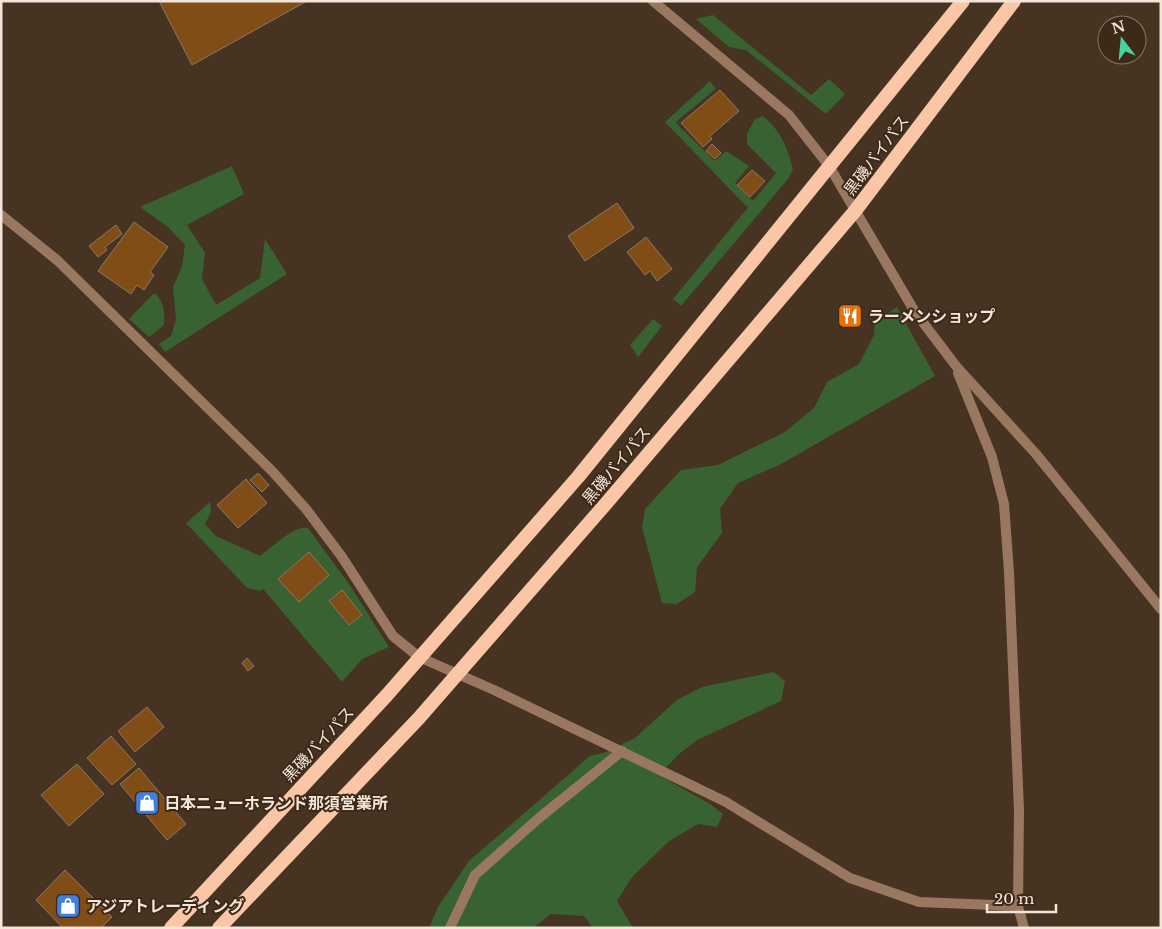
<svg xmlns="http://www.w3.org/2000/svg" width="1162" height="929" font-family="'Libre Baskerville','Noto Sans JP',serif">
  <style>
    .green { fill: #396233; fill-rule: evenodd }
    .building { fill: #7f4d15; stroke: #8e7865 }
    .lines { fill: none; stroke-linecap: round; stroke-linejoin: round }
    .service { stroke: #997761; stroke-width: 10 }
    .minor { stroke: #997761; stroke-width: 10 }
    .trunk { stroke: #fbc6a6; stroke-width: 14 }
    .labels { text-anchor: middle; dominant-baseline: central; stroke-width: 4; stroke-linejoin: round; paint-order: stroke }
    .street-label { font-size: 16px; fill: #f2e6db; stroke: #3c2918 }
    .poi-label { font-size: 16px; font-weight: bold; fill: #f2e6db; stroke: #3c2918; text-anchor: start }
  </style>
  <rect width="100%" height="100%" fill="#463322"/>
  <path class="green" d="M 713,15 L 811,95 L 829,79 L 845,94 L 826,114 L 746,50 L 729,47 L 696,19 Z
    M 710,81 L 716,89 L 679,119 L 676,123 L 715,161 L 726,151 L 749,166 L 735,183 L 753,201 L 776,173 L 747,144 L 747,134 L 755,119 L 763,116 C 781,131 787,147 793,169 L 788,179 L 681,306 L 673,299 L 750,205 L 747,207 L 665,122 Z
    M 232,166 L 244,194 L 187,225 L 205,253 L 202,279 L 216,305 L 260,278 L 265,239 L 287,274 L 165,352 L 159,344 L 171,336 L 176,319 L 173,287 L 182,266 L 185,245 L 167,226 L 140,207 Z
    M 153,294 L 156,294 C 164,304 165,311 164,325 L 149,337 L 129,319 Z
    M 897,307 L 935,376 L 781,464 L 738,483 L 720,509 L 722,533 L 697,567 L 695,592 L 677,604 L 662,603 L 642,527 L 645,509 L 681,470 L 718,465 L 785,432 L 814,408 L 827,382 L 859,364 L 874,335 L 875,322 Z
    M 653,319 L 662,326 L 638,357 L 630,345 Z
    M 210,502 L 211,512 L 205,524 L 216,536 L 260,556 C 274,547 292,526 308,528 L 349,584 L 389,647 L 362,659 L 342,682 L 263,589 L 260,591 L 247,588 L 186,523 ZM 309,552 L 329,575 L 299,602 L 278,579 ZM 342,590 L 362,615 L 350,625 L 329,601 Z
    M 774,672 L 785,681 L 781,701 L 697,740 L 679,754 L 659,775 L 710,804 L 723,814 L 717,827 L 698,824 L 669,841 L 632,877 L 617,901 L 633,928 L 593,928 L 584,916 L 551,914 L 533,928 L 429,928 L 438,907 L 469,861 L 590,756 L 606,752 L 635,738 L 677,700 L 702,687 Z"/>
  <path class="building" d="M 159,1 L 307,1 L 192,65 Z
    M 720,90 L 739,111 L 710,136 L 712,139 L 703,147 L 681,123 Z
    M 712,144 L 721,153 L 715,159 L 706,151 Z
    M 752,170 L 765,181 L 750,197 L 737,185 Z
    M 617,203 L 634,228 L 585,261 L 568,236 Z
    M 134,222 L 168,247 L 150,272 L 154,275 L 144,290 L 137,285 L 131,294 L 98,271 Z
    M 116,225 L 122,234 L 105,247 L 107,250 L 98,257 L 89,246 Z
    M 646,237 L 672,269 L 657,281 L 650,271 L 645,275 L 627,252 Z
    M 258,473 L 269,485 L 262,492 L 250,480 Z
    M 246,479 L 267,503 L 238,528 L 217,505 Z
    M 309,552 L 329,575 L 299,602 L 278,579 Z
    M 342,590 L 362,615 L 349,625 L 329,601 Z
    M 247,658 L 254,666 L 248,671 L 242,663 Z
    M 147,707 L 164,727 L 135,752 L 118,731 Z
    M 111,736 L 136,764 L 112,785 L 87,758 Z
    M 77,764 L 104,794 L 69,826 L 41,795 Z
    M 139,768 L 186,824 L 167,840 L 120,784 Z
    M 65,870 L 112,917 L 101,928 L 63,928 L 36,900 Z"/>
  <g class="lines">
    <path class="service" d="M 450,928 L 475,875 L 539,818 L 622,751"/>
    <path class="minor" d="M 653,1 L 789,115 L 829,166 L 915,312 L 956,366 L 1036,454 L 1161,609
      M 1,215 L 57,260 L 273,472 L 306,509 L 342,557 L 393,636 L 419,657 L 494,690 L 726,802 L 850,878 L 919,902 L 1018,906
      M 958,373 L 992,457 L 1004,504 L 1009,572 L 1019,810 L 1018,906 L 1024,928"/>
    <path class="trunk" d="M 171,928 L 387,695 L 578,477 L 963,1
      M 219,928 L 419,718 L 603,507 L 855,211 L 1014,1"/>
  </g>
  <defs>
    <symbol id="restaurant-square" viewBox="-11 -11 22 22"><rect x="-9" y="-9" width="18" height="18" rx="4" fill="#e8710a" stroke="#3c2918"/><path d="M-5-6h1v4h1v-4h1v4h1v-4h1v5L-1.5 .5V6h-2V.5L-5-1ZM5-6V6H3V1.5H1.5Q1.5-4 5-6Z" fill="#fff"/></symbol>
    <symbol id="shop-square" viewBox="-11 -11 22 22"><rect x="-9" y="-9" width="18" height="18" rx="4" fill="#3f7fe0" stroke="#3c2918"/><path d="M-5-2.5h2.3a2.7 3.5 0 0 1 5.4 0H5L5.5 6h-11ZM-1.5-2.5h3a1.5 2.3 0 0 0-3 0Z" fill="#fff"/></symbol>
  </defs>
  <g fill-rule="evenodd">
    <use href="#restaurant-square" x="836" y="302" width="28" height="28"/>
    <use href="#shop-square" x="133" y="789" width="28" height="28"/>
    <use href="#shop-square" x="54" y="892" width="28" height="28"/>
  </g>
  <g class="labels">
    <g class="street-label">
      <text transform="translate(876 155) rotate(-53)">黒磯バイパス</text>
      <text transform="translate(616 465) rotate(-50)">黒磯バイパス</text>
      <text transform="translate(318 744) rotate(-47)">黒磯バイパス</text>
    </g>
    <g class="poi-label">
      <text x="868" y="316">ラーメンショップ</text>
      <text x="164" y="803">日本ニューホランド那須営業所</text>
      <text x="86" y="906">アジアトレーディング</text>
    </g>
  </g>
  <rect width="1162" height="929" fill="none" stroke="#f2e6db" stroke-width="5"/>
  <g transform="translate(1122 40) rotate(344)"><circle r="24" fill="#3c2918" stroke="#857566"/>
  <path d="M0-4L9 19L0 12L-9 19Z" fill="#44d49f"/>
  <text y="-8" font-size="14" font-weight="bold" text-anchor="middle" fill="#f2e6db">N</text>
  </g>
  <path d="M987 904v8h69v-8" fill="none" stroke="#f2e6db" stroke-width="2.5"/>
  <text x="994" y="904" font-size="15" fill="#f2e6db" stroke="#3c2918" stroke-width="4" paint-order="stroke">20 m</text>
</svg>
